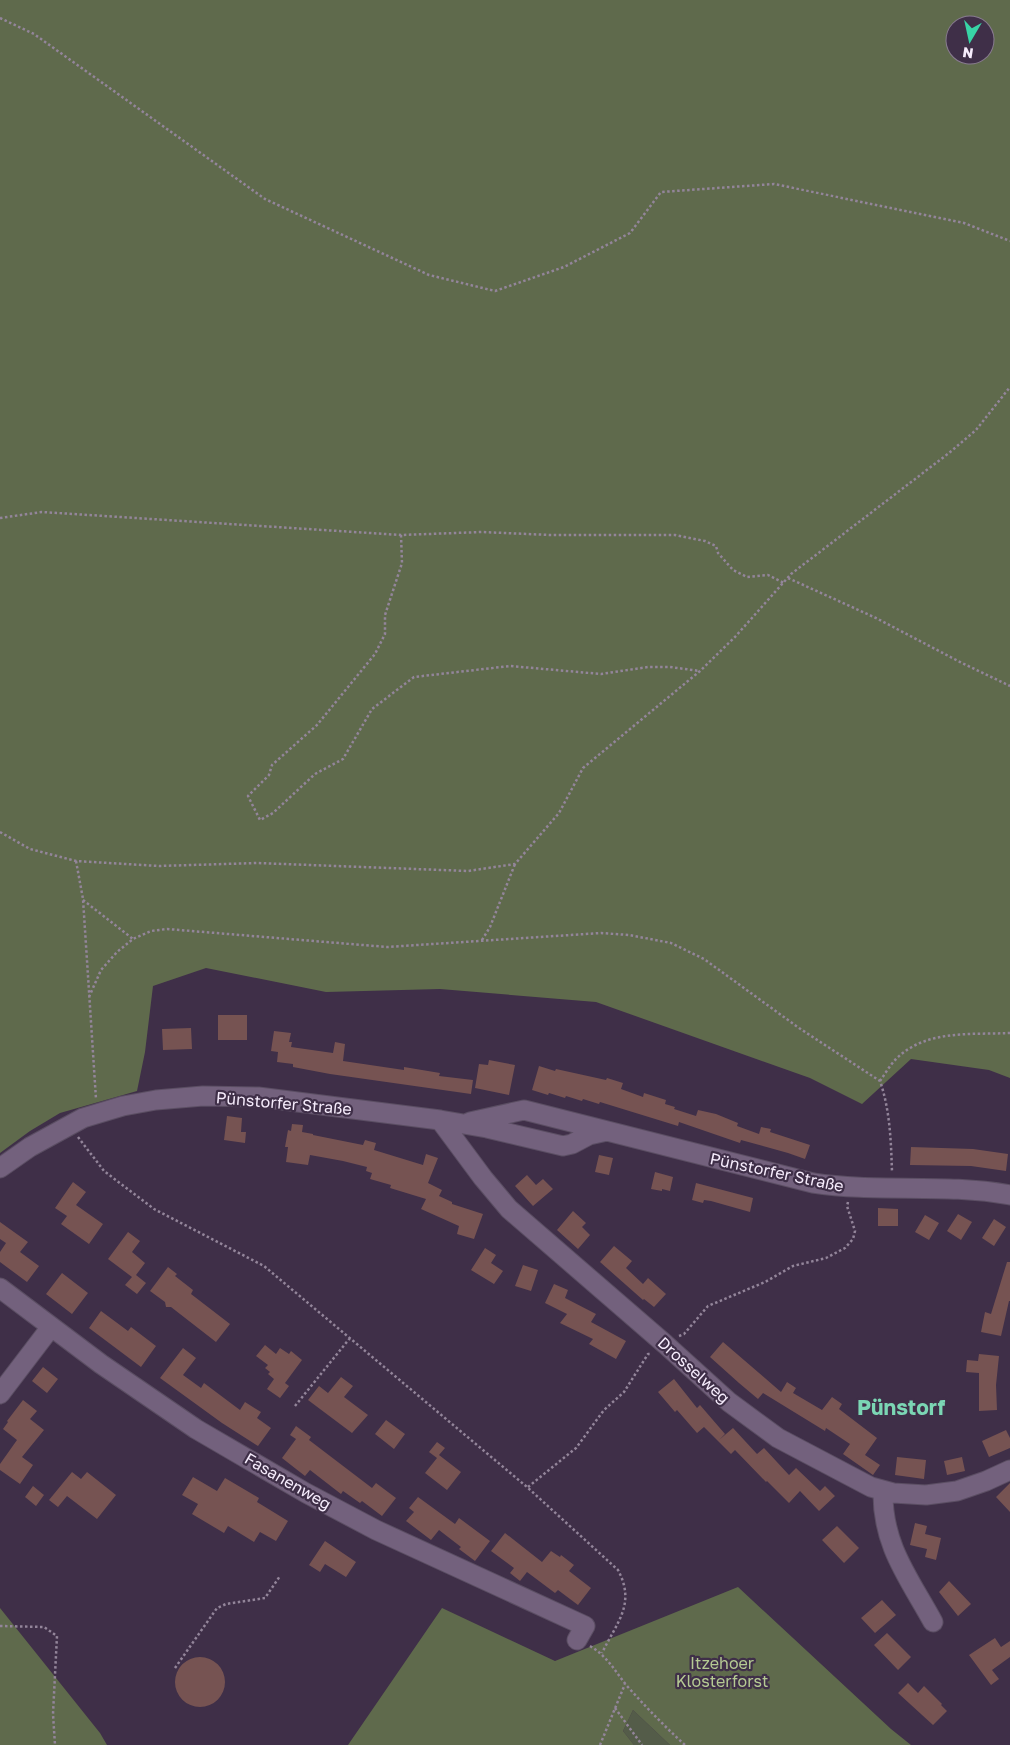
<svg xmlns="http://www.w3.org/2000/svg" width="1010" height="1745" font-family="'Golos Text',sans-serif">
  <style>
    .green { fill: #545c49 }
    .forest { fill: #5f6a4c; fill-rule: evenodd }
    .building { fill: #765352 }
    .lines { fill: none; stroke-linecap: round; stroke-linejoin: round }
    .minor-casing { stroke: #5b4e63; stroke-width: 21 }
    .path { stroke: #93859a; stroke-width: 2.5; stroke-dasharray: 2.5 2.5; stroke-linecap: butt }
    .minor { stroke: #73617d; stroke-width: 19 }
    .labels { text-anchor: middle; dominant-baseline: central; stroke-width: 4.5; stroke-linejoin: round; paint-order: stroke }
    .street-label { font-size: 16px; fill: #f6ecfc; stroke: #3f2f48 }
    .park-label { font-size: 16px; fill: #b5ca93; stroke: #3f2f48 }
    .district-label { font-size: 21px; font-weight: bold; fill: #7bd6b4; stroke: #3f2f48 }
  </style>
  <rect width="100%" height="100%" fill="#3f2f48"/>
  <path class="green" d="M 633,1710 L 670,1745 L 634,1745 L 623,1731 Z"/>
  <path class="forest" d="M 0,0 L 1010,0 L 1010,1078 L 989,1070 L 911,1059 L 862,1104 L 810,1078 L 596,1002 L 440,989 L 326,992 L 206,968 L 153,986 L 145,1052 L 137,1091 L 60,1113 L 30,1131 L 0,1153 ZM 955,25 L 985,25 L 985,55 L 955,55 Z
    M 738,1587 L 891,1729 L 911,1745 L 670,1745 L 633,1710 L 623,1731 L 634,1745 L 348,1745 L 442,1608 L 555,1661 Z
    M 0,1608 L 100,1733 L 107,1745 L 0,1745 Z"/>
  <path class="building" d="M 218,1015 L 247,1015 L 247,1040 L 218,1040 Z
    M 191,1028 L 192,1049 L 163,1050 L 162,1029 Z
    M 274,1031 L 291,1033 L 289,1042 L 292,1042 L 291,1047 L 333,1053 L 335,1042 L 345,1044 L 343,1061 L 404,1070 L 404,1067 L 440,1073 L 439,1076 L 473,1080 L 471,1094 L 330,1074 L 293,1067 L 293,1064 L 277,1062 L 278,1052 L 271,1051 Z
    M 489,1060 L 515,1065 L 509,1095 L 475,1088 L 479,1064 L 488,1065 Z
    M 539,1066 L 555,1071 L 556,1069 L 606,1080 L 607,1078 L 623,1083 L 621,1089 L 643,1097 L 644,1093 L 666,1100 L 665,1104 L 675,1107 L 674,1109 L 696,1116 L 698,1110 L 716,1114 L 738,1123 L 737,1126 L 759,1134 L 761,1127 L 771,1129 L 770,1132 L 810,1145 L 805,1159 L 788,1153 L 741,1140 L 740,1143 L 679,1122 L 678,1126 L 600,1102 L 599,1104 L 583,1099 L 582,1101 L 566,1096 L 565,1098 L 549,1093 L 548,1095 L 532,1090 Z
    M 227,1116 L 242,1118 L 241,1132 L 246,1132 L 245,1143 L 224,1140 Z
    M 292,1124 L 303,1125 L 302,1132 L 313,1134 L 313,1135 L 363,1145 L 365,1140 L 376,1143 L 374,1150 L 423,1165 L 426,1154 L 438,1158 L 428,1183 L 442,1190 L 439,1196 L 452,1202 L 452,1204 L 483,1214 L 474,1239 L 457,1234 L 459,1226 L 421,1209 L 426,1199 L 390,1188 L 391,1185 L 370,1179 L 372,1173 L 366,1171 L 367,1167 L 343,1161 L 310,1155 L 308,1165 L 286,1162 L 288,1147 L 285,1147 L 288,1130 L 291,1131 Z
    M 911,1147 L 973,1149 L 1008,1154 L 1006,1171 L 971,1166 L 910,1165 Z
    M 599,1155 L 613,1158 L 609,1175 L 595,1172 Z
    M 655,1172 L 673,1177 L 670,1191 L 662,1189 L 662,1191 L 651,1189 Z
    M 527,1175 L 536,1185 L 543,1179 L 553,1189 L 533,1206 L 515,1186 Z
    M 73,1182 L 86,1192 L 76,1205 L 103,1224 L 89,1244 L 61,1224 L 67,1216 L 55,1208 Z
    M 696,1183 L 753,1198 L 750,1212 L 711,1201 L 704,1200 L 703,1203 L 692,1200 Z
    M 878,1208 L 898,1209 L 898,1226 L 878,1226 Z
    M 573,1211 L 586,1223 L 582,1227 L 590,1235 L 578,1249 L 557,1230 Z
    M 958,1214 L 972,1222 L 961,1240 L 947,1231 Z
    M 925,1215 L 939,1223 L 929,1240 L 915,1232 Z
    M 994,1219 L 1006,1227 L 994,1246 L 982,1238 Z
    M 0,1222 L 28,1242 L 20,1252 L 39,1266 L 27,1282 L 0,1262 L 0,1252 L 6,1243 L 0,1239 Z
    M 128,1232 L 140,1241 L 132,1252 L 145,1263 L 136,1275 L 146,1283 L 137,1294 L 125,1285 L 132,1277 L 108,1259 Z
    M 614,1246 L 632,1261 L 626,1268 L 643,1284 L 648,1278 L 666,1294 L 654,1307 L 644,1299 L 643,1300 L 600,1262 Z
    M 485,1248 L 496,1255 L 491,1263 L 503,1271 L 494,1284 L 471,1270 Z
    M 1007,1262 L 1010,1262 L 1010,1301 L 1009,1301 L 1001,1336 L 981,1332 L 985,1312 L 991,1314 Z
    M 523,1265 L 538,1270 L 531,1291 L 515,1286 Z
    M 168,1267 L 177,1274 L 175,1276 L 193,1290 L 191,1294 L 230,1324 L 216,1342 L 171,1307 L 166,1307 L 165,1302 L 150,1291 Z
    M 62,1273 L 88,1293 L 72,1314 L 46,1294 Z
    M 554,1284 L 568,1290 L 565,1298 L 596,1314 L 591,1322 L 626,1341 L 616,1359 L 589,1344 L 593,1339 L 560,1323 L 567,1314 L 545,1303 Z
    M 101,1311 L 128,1331 L 131,1327 L 156,1346 L 141,1367 L 89,1328 Z
    M 723,1342 L 781,1392 L 787,1382 L 796,1388 L 793,1393 L 822,1410 L 832,1397 L 842,1404 L 839,1409 L 877,1438 L 865,1455 L 880,1465 L 873,1475 L 843,1454 L 850,1444 L 826,1428 L 825,1431 L 763,1393 L 758,1399 L 739,1383 L 710,1357 Z
    M 265,1345 L 276,1354 L 280,1348 L 289,1354 L 291,1351 L 302,1360 L 285,1383 L 289,1386 L 280,1398 L 267,1389 L 274,1379 L 268,1374 L 270,1372 L 265,1368 L 268,1365 L 256,1356 Z
    M 183,1348 L 196,1358 L 183,1375 L 201,1388 L 204,1383 L 240,1410 L 245,1402 L 261,1412 L 257,1418 L 271,1428 L 258,1446 L 222,1423 L 160,1378 Z
    M 979,1354 L 999,1356 L 996,1385 L 997,1410 L 979,1411 L 979,1373 L 966,1372 L 967,1360 L 978,1361 Z
    M 43,1367 L 58,1379 L 47,1393 L 32,1381 Z
    M 341,1377 L 353,1386 L 344,1397 L 368,1415 L 352,1433 L 308,1400 L 319,1386 L 328,1393 Z
    M 674,1379 L 697,1408 L 700,1405 L 725,1434 L 719,1440 L 733,1428 L 757,1454 L 764,1448 L 789,1475 L 796,1468 L 820,1491 L 825,1486 L 835,1496 L 819,1511 L 800,1491 L 789,1503 L 767,1481 L 766,1482 L 735,1450 L 731,1454 L 704,1427 L 697,1433 L 677,1410 L 675,1412 L 658,1392 Z
    M 23,1400 L 37,1411 L 30,1419 L 44,1430 L 22,1457 L 33,1465 L 20,1484 L 0,1470 L 0,1464 L 17,1440 L 3,1429 L 8,1422 L 7,1421 Z
    M 386,1420 L 405,1434 L 394,1449 L 375,1434 Z
    M 296,1426 L 311,1437 L 309,1440 L 372,1488 L 376,1483 L 396,1498 L 382,1516 L 362,1501 L 360,1503 L 343,1491 L 341,1494 L 310,1470 L 305,1476 L 282,1458 L 296,1439 L 290,1435 Z
    M 1006,1430 L 1010,1438 L 1010,1448 L 989,1457 L 982,1441 Z
    M 437,1442 L 445,1448 L 439,1455 L 461,1472 L 447,1490 L 425,1473 L 437,1458 L 429,1452 Z
    M 897,1457 L 926,1460 L 924,1479 L 895,1475 Z
    M 962,1457 L 965,1471 L 947,1475 L 944,1461 Z
    M 72,1472 L 81,1479 L 87,1472 L 116,1495 L 97,1519 L 67,1496 L 58,1507 L 49,1500 Z
    M 193,1477 L 217,1491 L 225,1478 L 259,1498 L 257,1502 L 288,1521 L 276,1541 L 260,1532 L 254,1542 L 228,1526 L 224,1533 L 192,1514 L 198,1504 L 182,1495 Z
    M 1010,1483 L 1010,1512 L 996,1497 Z
    M 33,1486 L 44,1495 L 36,1506 L 25,1497 Z
    M 418,1497 L 455,1524 L 459,1518 L 490,1541 L 475,1561 L 459,1549 L 461,1547 L 439,1530 L 431,1540 L 406,1521 L 414,1512 L 409,1508 Z
    M 915,1523 L 927,1526 L 925,1534 L 941,1538 L 936,1560 L 925,1557 L 927,1549 L 910,1545 Z
    M 837,1526 L 859,1548 L 844,1563 L 822,1540 Z
    M 505,1533 L 542,1562 L 551,1551 L 560,1557 L 561,1555 L 574,1565 L 569,1571 L 591,1588 L 578,1605 L 558,1590 L 555,1593 L 527,1572 L 520,1581 L 510,1573 L 514,1568 L 491,1551 Z
    M 325,1541 L 356,1562 L 346,1577 L 325,1564 L 320,1572 L 309,1565 Z
    M 949,1581 L 971,1604 L 958,1616 L 939,1592 Z
    M 882,1600 L 896,1615 L 875,1633 L 861,1618 Z
    M 887,1633 L 911,1657 L 898,1670 L 874,1645 Z
    M 995,1638 L 1001,1647 L 1010,1641 L 1010,1657 L 992,1670 L 999,1679 L 991,1685 L 969,1655 Z
    M175 1682a25 25 0 1 1 50 0a25 25 0 1 1-50 0Z
    M 908,1683 L 918,1693 L 924,1686 L 942,1704 L 941,1705 L 947,1711 L 933,1725 L 898,1693 Z"/>
  <g class="lines">
    <defs>
      <path id="minor" d="M 440,1120 L 483,1178 L 509,1209 L 665,1344 L 729,1402 L 778,1438 L 871,1487 L 893,1493 L 926,1495 L 957,1491 L 986,1481 L 1010,1470
        M 470,1122 L 524,1110 L 813,1183 C 878,1193 945,1183 1010,1195
        M 0,1168 L 30,1147 L 83,1118 L 123,1106 L 156,1100 L 203,1096 L 258,1097 L 440,1120 L 487,1128 L 563,1146 L 572,1144 L 589,1135 L 607,1131
        M 0,1288 L 101,1364 L 196,1429 L 306,1493 L 376,1530 L 585,1626 L 577,1640
        M 0,1394 L 51,1327
        M 883,1491 C 882,1545 909,1578 933,1622"/>
    </defs>
    <use href="#minor" class="minor-casing"/>
    <path class="path" d="M 0,18 L 34,34 L 265,199 L 429,275 L 495,291 L 564,267 L 630,233 L 661,192 L 774,184 L 964,223 L 1010,241
      M 0,518 L 42,512 L 401,535 L 482,532 L 550,535 L 675,535 L 705,541 L 716,546 L 718,553 L 733,570 L 747,577 L 768,575 L 784,583
      M 401,535 L 402,563 L 385,615 L 385,634 L 375,654 L 317,725 L 272,765 L 269,775 L 248,796 L 260,820 L 273,813 L 315,774 L 343,759 L 372,709 L 414,677 L 510,666 L 601,674 L 648,667 L 670,667 L 700,671
      M 788,578 L 876,618 L 960,662 L 1010,686
      M 0,832 L 30,849 L 76,861 L 159,866 L 257,863 L 468,871 L 515,864 L 559,813 L 583,768 L 700,671 L 735,637 L 791,574 L 949,453 L 976,430 L 1010,387
      M 76,861 L 83,899 L 96,1099
      M 83,900 L 133,939
      M 482,940 L 490,927 L 515,864
      M 89,997 L 101,970 L 117,952 L 133,939 L 151,931 L 167,929 L 387,947 L 601,933 L 629,935 L 671,943 L 704,959 L 799,1028 L 880,1081 C 890,1110 891,1141 892,1172
      M 880,1081 C 885,1074 890,1065 896,1059 C 926,1029 971,1035 1010,1033
      M 78,1137 L 104,1171 L 154,1209 L 264,1266 L 527,1487 L 618,1570 C 636,1604 617,1622 602,1653
      M 679,1336 L 684,1334 L 708,1306 L 765,1282 L 793,1266 L 826,1258 L 845,1248 L 853,1239 L 855,1231 L 847,1206 L 848,1202
      M 295,1406 L 350,1338
      M 528,1487 L 576,1448 L 604,1410 L 624,1392 L 648,1354 L 651,1354
      M 0,1626 L 44,1627 L 57,1636 L 53,1714 L 55,1745
      M 590,1646 C 607,1656 615,1671 627,1686 C 646,1707 664,1726 685,1745
      M 175,1668 L 217,1608 L 226,1604 L 265,1598 L 280,1576
      M 615,1708 L 642,1745
      M 600,1745 L 625,1684"/>
    <use href="#minor" class="minor"/>
  </g>
  <g class="labels">
    <g class="street-label">
      <text transform="translate(284 1103) rotate(5)">Pünstorfer Straße</text>
      <text transform="translate(777 1172) rotate(12)">Pünstorfer Straße</text>
      <text transform="translate(694 1370) rotate(42)">Drosselweg</text>
      <text transform="translate(288 1481) rotate(30)">Fasanenweg</text>
    </g>
    <g class="park-label">
      <text x="722" y="1663">Itzehoer<tspan x="722" dy="18">Klosterforst</tspan></text>
    </g>
    <g class="district-label">
      <text x="901" y="1407">Pünstorf</text>
    </g>
  </g>
  <g transform="translate(970 40) rotate(189)"><circle r="24" fill="#3f2f48" stroke="#887b90"/>
  <path d="M0-4L9 19L0 12L-9 19Z" fill="#38d4a6"/>
  <text y="-8" font-size="14" font-weight="bold" text-anchor="middle" fill="#f6ecfc">N</text>
  </g>
</svg>
